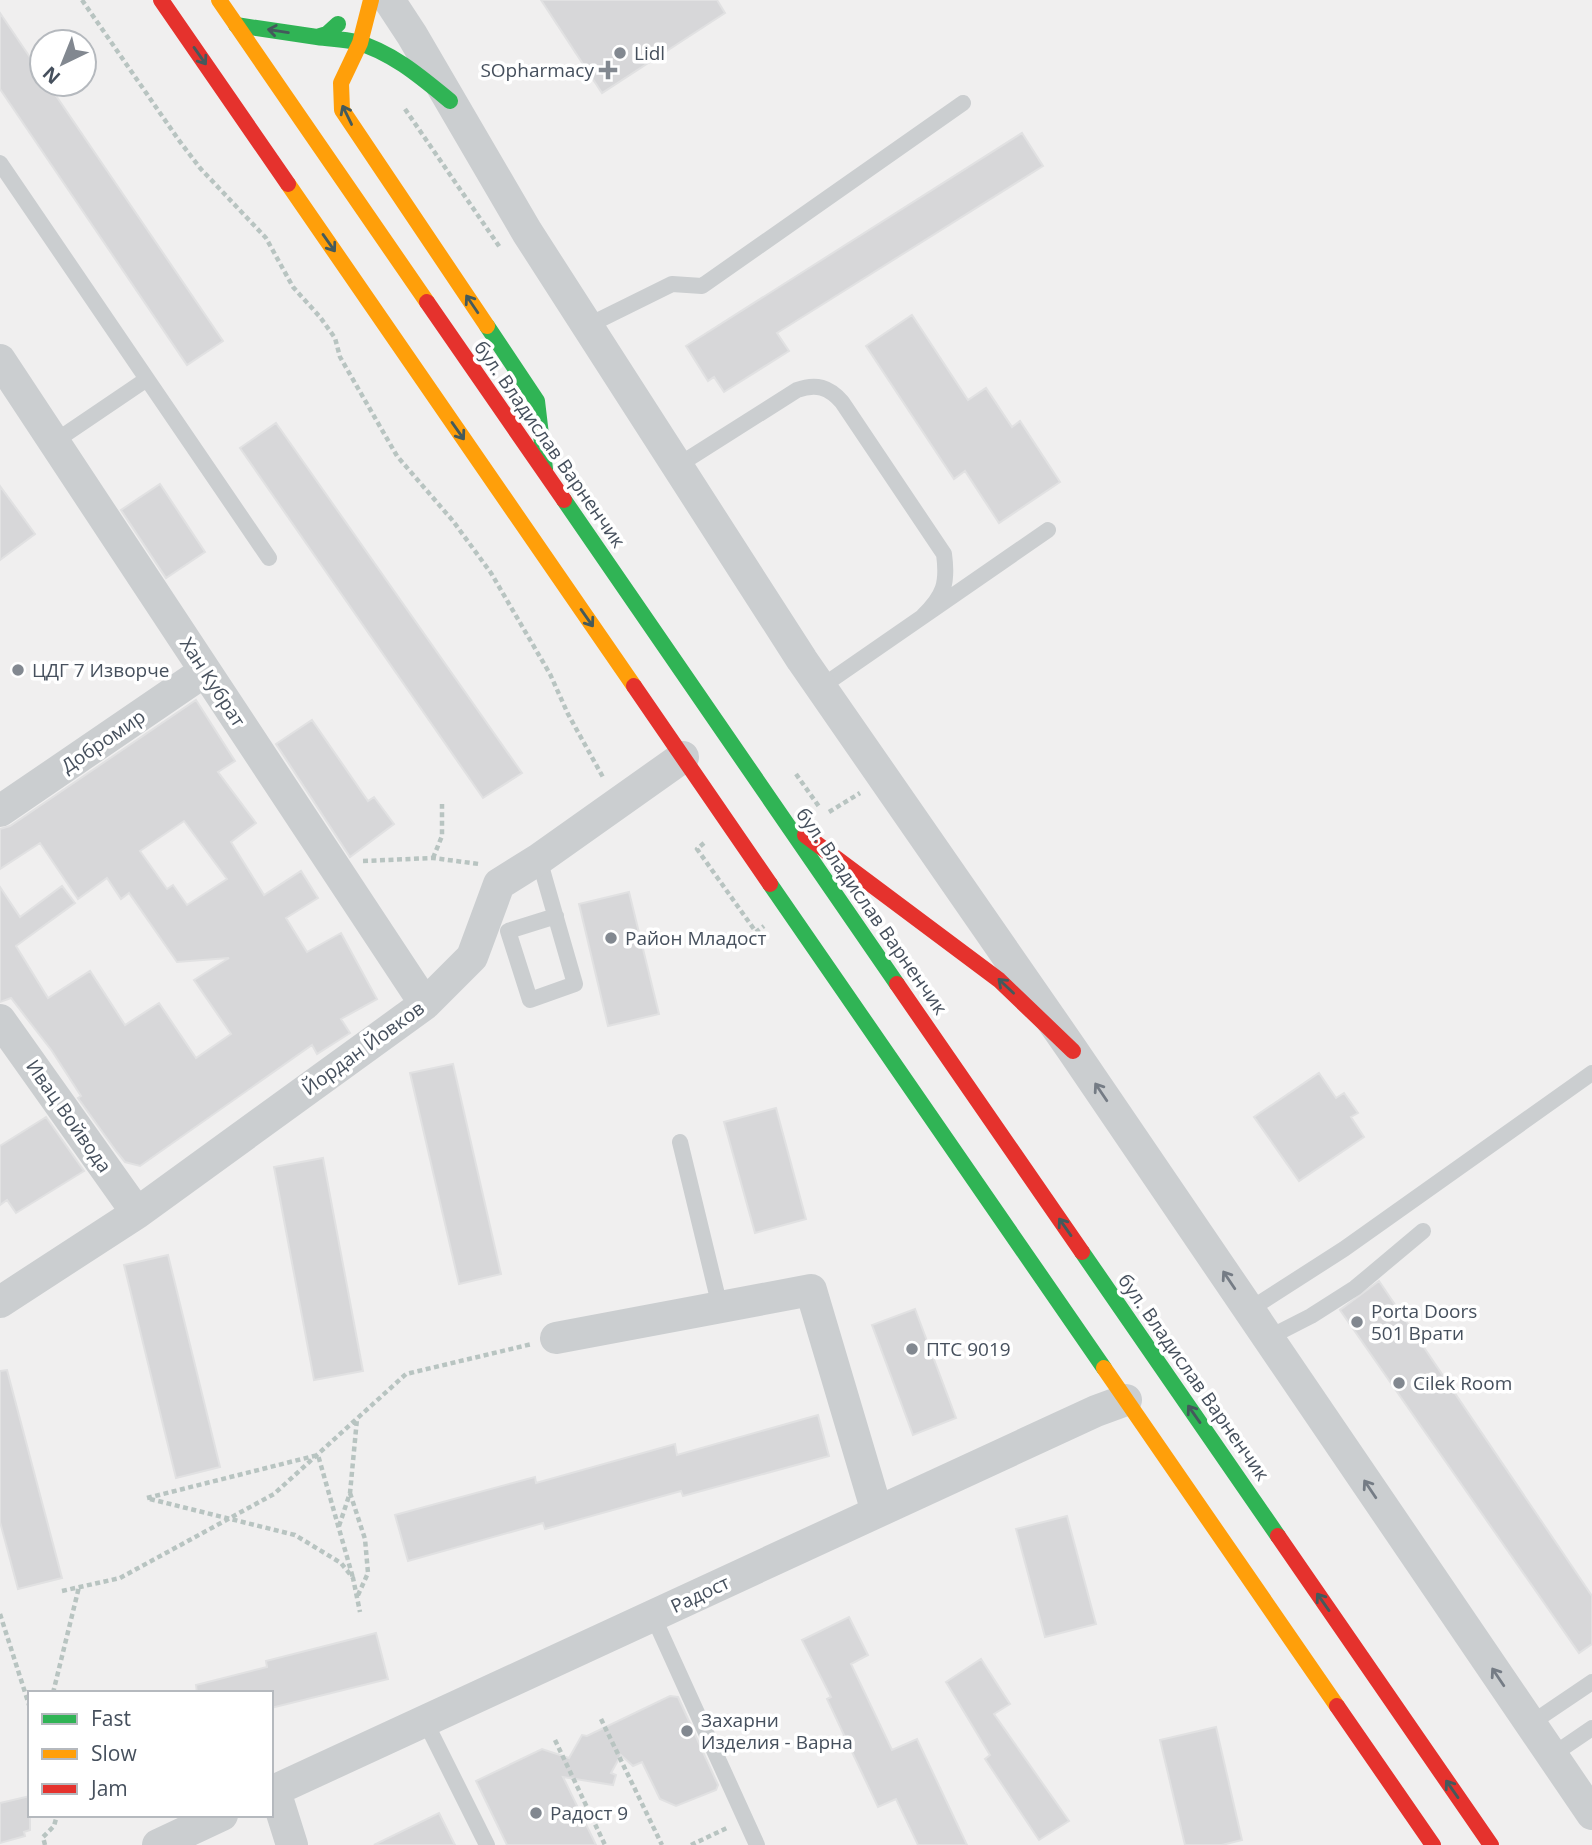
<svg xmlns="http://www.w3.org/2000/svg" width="1592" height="1845" font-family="'Open Sans',sans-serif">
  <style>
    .building { fill: #d7d7d9; stroke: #e1e1e2; stroke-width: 2; fill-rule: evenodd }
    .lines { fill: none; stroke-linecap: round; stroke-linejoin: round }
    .path { stroke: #b8c4c1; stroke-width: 4.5; stroke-dasharray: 5 3.5; stroke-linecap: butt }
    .lane { stroke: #cbced0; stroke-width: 16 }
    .street { stroke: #cbced0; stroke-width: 32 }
    .fast { stroke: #30b455; stroke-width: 16 }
    .slow { stroke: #ff9f0a; stroke-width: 16 }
    .jam { stroke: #e5322d; stroke-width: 16 }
    .oneway { stroke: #445a5c }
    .oneway2 { stroke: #757c85 }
    .poi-dot { fill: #828890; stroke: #fff; stroke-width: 2.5 }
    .labels { text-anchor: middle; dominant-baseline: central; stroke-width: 7; stroke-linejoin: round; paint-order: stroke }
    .poi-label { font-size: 19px; fill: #46505d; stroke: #fff; text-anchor: start }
    .street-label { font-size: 19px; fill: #46505d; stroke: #fff }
  </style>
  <rect width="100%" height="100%" fill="#f0efef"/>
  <path class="building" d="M 541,0 L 717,0 L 725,13 L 602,93 Z
    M 0,13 L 42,75 L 42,84 L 48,84 L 223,341 L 187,365 L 0,89 Z
    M 1022,133 L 1043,166 L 777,333 L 789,351 L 724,392 L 714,377 L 708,381 L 686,346 Z
    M 912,315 L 968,400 L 986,388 L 1012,427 L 1020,421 L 1060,482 L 999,523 L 965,471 L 954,479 L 866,346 Z
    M 276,423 L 522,773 L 483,798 L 240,448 Z
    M 160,484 L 205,552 L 166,578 L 121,510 Z
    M 0,486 L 35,534 L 0,560 Z
    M 196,700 L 235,761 L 218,772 L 256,823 L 231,842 L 264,895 L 301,871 L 318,898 L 286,918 L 307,952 L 341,933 L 377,999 L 341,1019 L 350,1033 L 317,1054 L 312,1045 L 140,1166 L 125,1162 L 116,1151 L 78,1098 L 81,1096 L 52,1051 L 11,998 L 0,1002 L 0,887 L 20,917 L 62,886 L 75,903 L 16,946 L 48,998 L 90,971 L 125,1025 L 159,1003 L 196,1058 L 231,1034 L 194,980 L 229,958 L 177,962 L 129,893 L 121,899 L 107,878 L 78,899 L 40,843 L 0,869 L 0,829 L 10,826 ZM 184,821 L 227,879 L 187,905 L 173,885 L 167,889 L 140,851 Z
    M 312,720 L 368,801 L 374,797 L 394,824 L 350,857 L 276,744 Z
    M 629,892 L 659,1014 L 608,1026 L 579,904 Z
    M 453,1064 L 501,1274 L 459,1284 L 410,1073 Z
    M 1319,1073 L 1336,1098 L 1344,1093 L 1358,1113 L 1351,1117 L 1364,1137 L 1299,1181 L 1254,1117 Z
    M 776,1108 L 806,1219 L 755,1233 L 724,1122 Z
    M 46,1117 L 84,1171 L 16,1213 L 7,1200 L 0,1205 L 0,1146 Z
    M 323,1158 L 363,1371 L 314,1380 L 274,1167 Z
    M 168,1255 L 220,1467 L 176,1478 L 124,1265 Z
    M 1379,1281 L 1592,1596 L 1592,1644 L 1579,1653 L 1340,1310 Z
    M 915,1309 L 956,1418 L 913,1435 L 872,1325 Z
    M 7,1370 L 62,1578 L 18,1589 L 0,1522 L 0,1371 Z
    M 818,1415 L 829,1456 L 683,1496 L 681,1491 L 545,1529 L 543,1523 L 408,1561 L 395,1515 L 535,1477 L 536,1483 L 675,1444 L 677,1455 Z
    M 1067,1516 L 1096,1624 L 1045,1637 L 1016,1529 Z
    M 849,1617 L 868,1655 L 851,1664 L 892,1750 L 917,1739 L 967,1845 L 918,1845 L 896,1799 L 878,1807 L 827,1699 L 831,1697 L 802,1640 Z
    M 376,1633 L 388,1679 L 271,1708 L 271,1693 L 197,1693 L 196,1685 L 267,1667 L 266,1661 Z
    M 981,1659 L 1010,1704 L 994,1714 L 1069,1821 L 1039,1840 L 985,1759 L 990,1755 L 946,1682 Z
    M 670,1696 L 678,1697 L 718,1785 L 716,1790 L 676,1806 L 660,1799 L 642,1762 L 633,1766 L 621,1755 L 611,1773 L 616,1775 L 613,1785 L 563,1777 L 596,1845 L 507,1845 L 476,1781 L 542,1749 L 569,1758 L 582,1735 L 587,1736 Z
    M 1216,1727 L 1242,1840 L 1222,1845 L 1185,1845 L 1160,1740 Z
    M 30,1796 L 30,1830 L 24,1832 L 25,1836 L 0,1843 L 0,1803 Z
    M 439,1813 L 455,1845 L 374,1845 Z"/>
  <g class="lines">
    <path class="path" d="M 82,0 L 178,139 L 200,168 L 266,238 L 293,287 L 320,317 L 335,338 L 340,357 L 397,456 L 453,521 L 491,573 L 550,674 L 568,714 L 604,779
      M 405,109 L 501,249
      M 796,774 L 820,808
      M 829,812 L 860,793
      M 704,843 L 697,849 L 756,932 L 764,926
      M 433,858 L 442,836 L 442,804
      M 363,861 L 433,858 L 479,864
      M 350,1493 L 365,1539 L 368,1573 L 358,1595
      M 147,1498 L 318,1455 L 353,1578
      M 150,1499 L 295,1535 L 341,1563 L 353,1578 L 360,1612
      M 339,1526 L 350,1493 L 357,1419
      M 62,1591 L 120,1578 L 274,1494 L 406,1374 L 532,1344
      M 0,1614 L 30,1708
      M 53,1693 L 79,1587
      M 601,1719 L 662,1845
      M 555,1740 L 605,1845
      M 45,1845 L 43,1837 L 54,1826 L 57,1815
      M 691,1845 L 729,1827"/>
    <path class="lane" d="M 0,163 L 147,379 L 54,442
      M 587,326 L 672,284 L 702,286 L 963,103
      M 147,379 L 269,558
      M 677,466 L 797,390 C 816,383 829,387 842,402 L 944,554 C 948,583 944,596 923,616
      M 821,687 L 1048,530
      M 539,859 L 575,984 L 530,1000 L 508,931 L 556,916
      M 680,1142 L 720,1307
      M 1249,1310 L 1344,1249 L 1592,1073
      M 1268,1338 L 1311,1316 L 1355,1288 L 1423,1231
      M 653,1616 L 757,1845
      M 425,1721 L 487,1845
      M 1530,1724 L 1592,1682
      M 1551,1756 L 1592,1728"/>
    <path class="street" d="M 389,0 L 412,35 L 527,232 L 802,660 L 1073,1051 L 1592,1814
      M 0,360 L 425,1004
      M 0,811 L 205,671
      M 0,1020 L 137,1213
      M 0,1302 L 137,1213 L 425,1004 L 472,957 L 499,884 L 539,859 L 683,757
      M 556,1338 L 811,1290 L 877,1512
      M 275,1791 L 292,1845
      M 271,1792 L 1096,1411 L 1126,1400
      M 158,1845 L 222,1815"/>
    <path class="fast" d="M 236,25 L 317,37 L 327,34 L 338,24
      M 317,37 C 330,39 343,39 356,42 C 392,52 422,78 450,101
      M 487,326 L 537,401 L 545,469
      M 564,500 L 897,984
      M 770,884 L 1104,1368
      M 1082,1252 L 1278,1536"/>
    <path class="slow" d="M 219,0 L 427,302
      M 371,0 L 360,43 L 341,83 L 342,110 L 487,326
      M 288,184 L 634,686
      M 1104,1368 L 1337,1706"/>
    <path class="jam" d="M 161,0 L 288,184
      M 427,302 L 564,500
      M 634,686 L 770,884
      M 805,835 L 999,980 L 1073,1051
      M 897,984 L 1082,1252
      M 1278,1536 L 1491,1845
      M 1337,1706 L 1433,1845"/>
  </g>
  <defs><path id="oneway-shaft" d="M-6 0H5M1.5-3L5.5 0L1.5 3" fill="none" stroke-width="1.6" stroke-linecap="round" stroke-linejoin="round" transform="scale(1.75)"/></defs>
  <g class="oneway">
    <use href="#oneway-shaft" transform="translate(278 31) rotate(-171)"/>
    <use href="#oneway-shaft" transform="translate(200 56) rotate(55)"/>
    <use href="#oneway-shaft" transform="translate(347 115) rotate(-116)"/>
    <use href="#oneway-shaft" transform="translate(329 243) rotate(55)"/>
    <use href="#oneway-shaft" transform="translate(472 304) rotate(-124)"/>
    <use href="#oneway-shaft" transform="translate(458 431) rotate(55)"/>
    <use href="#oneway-shaft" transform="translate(587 618) rotate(55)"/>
    <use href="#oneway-shaft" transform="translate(1006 986) rotate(-137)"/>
    <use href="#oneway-shaft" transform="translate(1065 1227) rotate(-125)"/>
    <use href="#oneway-shaft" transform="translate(1194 1414) rotate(-125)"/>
    <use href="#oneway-shaft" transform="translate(1323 1602) rotate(-125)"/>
    <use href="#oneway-shaft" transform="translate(1452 1789) rotate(-125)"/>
  </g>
  <g class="oneway2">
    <use href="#oneway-shaft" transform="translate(1101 1092) rotate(-124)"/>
    <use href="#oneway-shaft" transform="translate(1229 1280) rotate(-124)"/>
    <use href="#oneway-shaft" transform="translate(1370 1489) rotate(-124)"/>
    <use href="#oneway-shaft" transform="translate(1498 1677) rotate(-124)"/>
  </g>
  <g class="poi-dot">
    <circle cx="620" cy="53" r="7"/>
    <path d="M604.5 59.5h7v7h7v7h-7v7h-7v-7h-7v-7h7z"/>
    <circle cx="18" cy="670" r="7"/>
    <circle cx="611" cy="938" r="7"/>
    <circle cx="1357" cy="1322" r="7"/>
    <circle cx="912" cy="1349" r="7"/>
    <circle cx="1399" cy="1383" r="7"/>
    <circle cx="687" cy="1731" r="7"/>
    <circle cx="536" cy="1813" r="7"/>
  </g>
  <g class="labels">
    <g class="poi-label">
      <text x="634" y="53">Lidl</text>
      <text x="594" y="70" text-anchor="end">SOpharmacy</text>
      <text x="32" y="670">ЦДГ 7 Изворче</text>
      <text x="625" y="938">Район Младост</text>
      <text x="1371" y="1311">Porta Doors<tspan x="1371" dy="22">501 Врати</tspan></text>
      <text x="926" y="1349">ПТС 9019</text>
      <text x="1413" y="1383">Cilek Room</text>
      <text x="701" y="1720">Захарни<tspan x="701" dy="22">Изделия - Варна</tspan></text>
      <text x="550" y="1813">Радост 9</text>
    </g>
    <g class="street-label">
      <text transform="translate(550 444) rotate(55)">бул. Владислав Варненчик</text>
      <text transform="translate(213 682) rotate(57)">Хан Кубрат</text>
      <text transform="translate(103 741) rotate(-34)">Добромир</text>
      <text transform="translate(872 911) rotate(55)">бул. Владислав Варненчик</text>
      <text transform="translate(363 1048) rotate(-36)">Йордан Йовков</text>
      <text transform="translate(69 1116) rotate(55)">Ивац Войвода</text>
      <text transform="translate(1194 1377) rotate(55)">бул. Владислав Варненчик</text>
      <text transform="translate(700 1594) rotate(-25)">Радост</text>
    </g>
  </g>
  <rect x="28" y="1691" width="245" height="126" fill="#ffffff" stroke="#b5b9be" stroke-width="2"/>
  <rect x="42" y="1714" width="35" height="10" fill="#30b455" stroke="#b5b9be" stroke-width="2"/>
  <text x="91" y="1726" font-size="21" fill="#46505d">Fast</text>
  <rect x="42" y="1749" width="35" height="10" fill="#ff9f0a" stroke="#b5b9be" stroke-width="2"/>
  <text x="91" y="1761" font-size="21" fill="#46505d">Slow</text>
  <rect x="42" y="1784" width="35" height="10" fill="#e5322d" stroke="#b5b9be" stroke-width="2"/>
  <text x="91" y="1796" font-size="21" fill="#46505d">Jam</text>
  <g transform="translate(63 63) rotate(223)"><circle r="33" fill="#ffffff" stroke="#b5b9be" stroke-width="2"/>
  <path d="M0-5L12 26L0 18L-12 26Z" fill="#828890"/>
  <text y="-10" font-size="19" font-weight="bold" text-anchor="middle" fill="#46505d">N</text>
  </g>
</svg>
